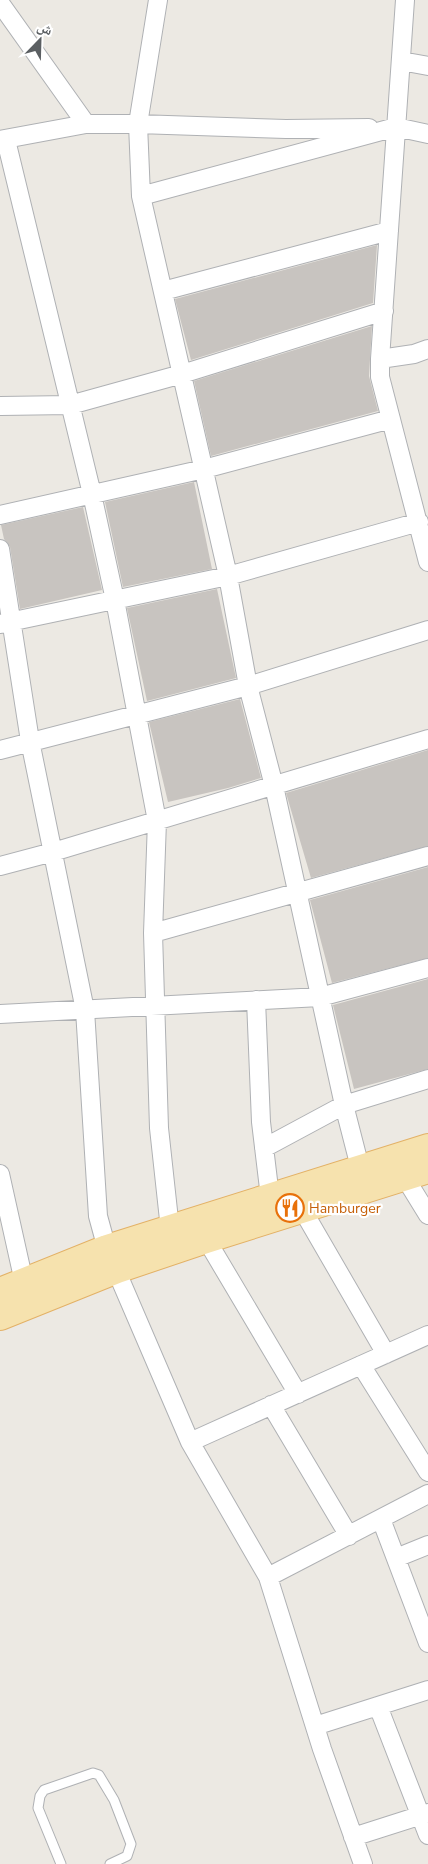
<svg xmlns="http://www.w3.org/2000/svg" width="428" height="1864" font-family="'Nunito Sans','Noto Naskh Arabic',sans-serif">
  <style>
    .building { fill: #c8c4c0 }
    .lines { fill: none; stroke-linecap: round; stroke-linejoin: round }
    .lane-casing { stroke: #afb1b4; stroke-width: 11 }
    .street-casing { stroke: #afb1b4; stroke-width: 20 }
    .primary-casing { stroke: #e3b166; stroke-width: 30 }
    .lane { stroke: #fff; stroke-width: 9 }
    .street { stroke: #fff; stroke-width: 18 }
    .primary { stroke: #f6e2ae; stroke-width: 28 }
    .labels { text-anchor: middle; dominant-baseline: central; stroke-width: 4.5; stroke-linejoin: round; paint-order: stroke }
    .food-label { font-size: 14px; fill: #c56008; stroke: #fff; text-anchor: start }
  </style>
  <rect width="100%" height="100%" fill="#ece9e3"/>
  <path class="building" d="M 377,245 L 373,303 L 191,360 L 175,299 Z
    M 372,326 L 369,376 L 378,411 L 211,456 L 194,381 Z
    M 194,482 L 212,569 L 123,587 L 105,502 Z
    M 83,507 L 102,590 L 20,609 L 10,547 L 4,539 L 1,525 Z
    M 217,589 L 236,678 L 147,701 L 127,608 Z
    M 240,699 L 261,778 L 228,788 L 168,802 L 149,722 Z
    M 428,750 L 428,846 L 311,878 L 286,793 Z
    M 428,867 L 428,958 L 332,983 L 310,900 Z
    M 428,979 L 428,1069 L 354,1089 L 333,1005 Z"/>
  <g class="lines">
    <defs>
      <path id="lane" d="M 61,1864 L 38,1808 L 40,1796 L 44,1790 L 93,1773 L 99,1775 L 114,1800 L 131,1844 L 127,1856 L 110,1864"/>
      <path id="street" d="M 405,0 L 380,359 L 380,377 L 428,562
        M 0,3 L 86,124
        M 401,61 L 428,66
        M 0,140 L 86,124 L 138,124 L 158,0
        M 6,140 L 92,494 L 115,600 L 157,821 L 153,933 L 159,1128 L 170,1229
        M 141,196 L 138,124 L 286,129 L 369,128
        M 163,291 L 389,231
        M 380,359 L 414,354 L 428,349
        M 0,406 L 70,405 L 182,374 L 384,311
        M 0,515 L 204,469 L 391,419
        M 0,549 L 30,741 L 85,1010 L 98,1216 L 107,1249 L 190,1442 L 268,1577 L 322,1749 L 363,1864
        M 0,624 L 228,576 L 419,522
        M 0,750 L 248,686 L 428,630
        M 0,866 L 53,852 L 428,739
        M 153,933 L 428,856
        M 256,1000 L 261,1122 L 270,1197
        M 0,1014 L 320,997 L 428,968
        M 264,1148 L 344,1105 L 428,1079
        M 0,1174 L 24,1282
        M 404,1176 L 428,1215
        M 363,1179 L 344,1105 L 274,786 L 248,686 L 228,576 L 141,196 L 396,127 L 428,134
        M 302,1209 L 386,1354
        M 206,1239 L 298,1394
        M 361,1365 L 428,1472
        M 271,1405 L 349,1536
        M 190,1442 L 428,1335
        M 381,1519 L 428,1643
        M 396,1558 L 428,1545
        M 268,1577 L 428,1494
        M 378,1706 L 428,1835
        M 315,1726 L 428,1690
        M 353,1837 L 428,1813"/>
      <path id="primary" d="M 0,1292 L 107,1249 L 428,1148
        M 0,1316 L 117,1269 L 206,1239 L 428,1169"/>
    </defs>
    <use href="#lane" class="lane-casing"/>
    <use href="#street" class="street-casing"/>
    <use href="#primary" class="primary-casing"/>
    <use href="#lane" class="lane"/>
    <use href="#street" class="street"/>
    <use href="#primary" class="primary"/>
  </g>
  <defs>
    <symbol id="restaurant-ring" viewBox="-11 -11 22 22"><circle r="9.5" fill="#fff" stroke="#e8710a" stroke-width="1.5"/><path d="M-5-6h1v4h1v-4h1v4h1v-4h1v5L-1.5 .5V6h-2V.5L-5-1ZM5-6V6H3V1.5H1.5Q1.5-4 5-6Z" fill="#e8710a"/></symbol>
  </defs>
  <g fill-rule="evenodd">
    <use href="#restaurant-ring" x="274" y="1192" width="32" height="32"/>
  </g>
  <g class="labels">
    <g class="food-label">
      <text x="309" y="1208">Hamburger</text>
    </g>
  </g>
  <g transform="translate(40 40) rotate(23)" stroke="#ffffff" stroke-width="4" paint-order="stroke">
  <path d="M0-4L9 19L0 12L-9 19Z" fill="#5b5f62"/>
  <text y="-8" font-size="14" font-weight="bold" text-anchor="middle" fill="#5b5f62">ش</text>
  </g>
</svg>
